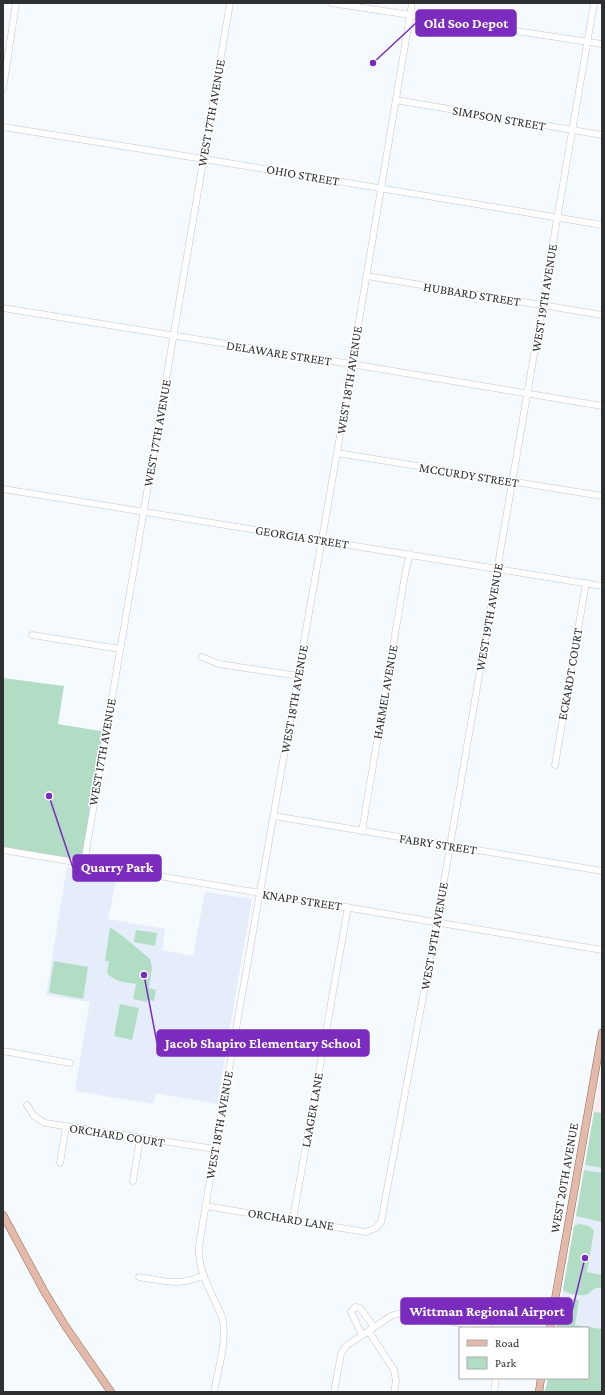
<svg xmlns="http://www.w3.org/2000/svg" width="605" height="1395" font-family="'Crimson Pro',serif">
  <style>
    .commercial { fill: #fee9ef }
    .built { fill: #e4edf9 }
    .green { fill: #b2ddc5 }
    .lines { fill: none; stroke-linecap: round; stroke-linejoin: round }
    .minor-casing { stroke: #c2c6cb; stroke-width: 7 }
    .major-casing { stroke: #976b59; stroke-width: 8 }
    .minor { stroke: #fff; stroke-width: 6 }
    .major { stroke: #e3b9a9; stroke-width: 7 }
    .labels { text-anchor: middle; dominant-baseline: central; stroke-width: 3; stroke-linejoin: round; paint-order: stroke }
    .street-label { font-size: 13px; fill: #2d2f31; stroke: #fff }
    .leader { fill: none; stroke: #7b2cbf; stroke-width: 1.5 }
    .callout-dot { fill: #7b2cbf; stroke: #fff; stroke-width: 1.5 }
    .callout { fill: #7b2cbf; stroke: #7b2cbf; stroke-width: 1.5 }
    .callout-label { font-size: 14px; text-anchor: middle; font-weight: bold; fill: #fff }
  </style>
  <rect width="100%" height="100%" fill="#f5faff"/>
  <path class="commercial" d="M 602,1068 L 602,1113 L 594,1112 Z"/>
  <path class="built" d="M 67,867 L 117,875 L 108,919 L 165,929 L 162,950 L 193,956 L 205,892 L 252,899 L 217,1104 L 156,1093 L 153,1104 L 75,1091 L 90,1002 L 46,995 Z
    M 594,1112 L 602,1113 L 602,1392 L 545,1392 L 548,1378 L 588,1378 L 588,1328 L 556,1328 Z"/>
  <path class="green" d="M 3,678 L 64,686 L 58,724 L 106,732 L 84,863 L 3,850 Z
    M 110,927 L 125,938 L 150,959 L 152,967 L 149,988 L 156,990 L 154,1001 L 147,1000 L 147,1002 L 133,999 L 136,984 C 125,982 115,982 107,973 L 109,961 L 105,961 Z
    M 136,930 L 157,933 L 155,946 L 134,942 Z
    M 54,961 L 88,967 L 83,999 L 51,993 L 49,991 Z
    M 120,1004 L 139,1008 L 132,1040 L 114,1036 Z
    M 594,1112 L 602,1113 L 602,1168 L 585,1165 Z
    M 584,1170 L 602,1173 L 602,1222 L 576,1216 Z
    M 579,1224 L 589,1226 L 594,1231 L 587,1272 L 602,1275 L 602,1288 C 595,1287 593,1290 588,1294 C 582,1297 568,1294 563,1290 L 574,1226 Z
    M 563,1298 L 579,1300 L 575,1325 L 602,1329 L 602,1392 L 545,1392 L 548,1378 L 588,1378 L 588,1328 L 556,1328 L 561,1299 Z"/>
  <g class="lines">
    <defs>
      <path id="minor" d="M 331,3 L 602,44
        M 3,89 L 16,3
        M 396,100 L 602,135
        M 3,127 L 204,159 L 602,225
        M 367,276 L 602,315
        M 3,308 L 351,364 L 602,406
        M 337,453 L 602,496
        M 3,489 L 602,586
        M 32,635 L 120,649
        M 202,657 L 219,664 L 298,676
        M 555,765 L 586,583
        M 274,816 L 602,871
        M 362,831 L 406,569 L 410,554
        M 3,850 L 602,950
        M 84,863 L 230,3
        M 3,1051 L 70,1063
        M 27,1105 L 34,1116 L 45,1123 L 215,1149
        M 60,1163 L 66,1127
        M 133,1181 L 140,1139
        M 205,1206 L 366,1232 L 376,1228 L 381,1222 L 437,922 L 594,3
        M 293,1219 L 348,907
        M 139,1277 C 165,1281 179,1287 204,1275
        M 369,1332 L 394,1370 L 396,1381 L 394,1392
        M 362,1335 L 352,1314 L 351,1312 L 355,1307 L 360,1308 L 374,1327
        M 214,1392 C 218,1369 228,1339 222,1317 C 213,1295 197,1271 199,1246 L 215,1149 L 337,453 L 412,3
        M 334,1392 L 341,1354 L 346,1346 L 391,1316 L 397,1314 L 407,1314 L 490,1328
        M 494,1392 L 496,1378"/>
      <path id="major" d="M 3,1215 L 44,1291 L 66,1327 L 111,1392
        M 550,1328 L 602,1033
        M 539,1392 L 541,1378"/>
    </defs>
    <use href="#minor" class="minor-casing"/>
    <use href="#major" class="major-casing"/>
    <use href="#minor" class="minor"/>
    <use href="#major" class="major"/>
  </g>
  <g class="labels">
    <g class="street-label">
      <text transform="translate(211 113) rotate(-80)">WEST 17TH AVENUE</text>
      <text transform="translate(499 118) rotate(10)">SIMPSON STREET</text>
      <text transform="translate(303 175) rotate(10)">OHIO STREET</text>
      <text transform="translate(472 294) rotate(9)">HUBBARD STREET</text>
      <text transform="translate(544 298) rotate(-81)">WEST 19TH AVENUE</text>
      <text transform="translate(279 353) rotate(9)">DELAWARE STREET</text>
      <text transform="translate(349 380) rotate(-81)">WEST 18TH AVENUE</text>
      <text transform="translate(157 433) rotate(-80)">WEST 17TH AVENUE</text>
      <text transform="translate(469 475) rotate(9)">MCCURDY STREET</text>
      <text transform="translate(302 537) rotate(9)">GEORGIA STREET</text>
      <text transform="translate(489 617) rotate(-80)">WEST 19TH AVENUE</text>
      <text transform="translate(570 674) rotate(-80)">ECKARDT COURT</text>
      <text transform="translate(385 692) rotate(-80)">HARMEL AVENUE</text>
      <text transform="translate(294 699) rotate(-80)">WEST 18TH AVENUE</text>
      <text transform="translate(102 752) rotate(-80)">WEST 17TH AVENUE</text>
      <text transform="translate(438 844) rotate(9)">FABRY STREET</text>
      <text transform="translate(302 900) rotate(9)">KNAPP STREET</text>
      <text transform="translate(434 936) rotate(-80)">WEST 19TH AVENUE</text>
      <text transform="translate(312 1110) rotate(-80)">LAAGER LANE</text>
      <text transform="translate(219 1125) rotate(-80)">WEST 18TH AVENUE</text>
      <text transform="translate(117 1135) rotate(9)">ORCHARD COURT</text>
      <text transform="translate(564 1178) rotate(-80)">WEST 20TH AVENUE</text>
      <text transform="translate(291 1219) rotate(9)">ORCHARD LANE</text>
    </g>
  </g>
  <path class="leader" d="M373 63L416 23M49 796L73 868M144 975L157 1043M585 1258L572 1311"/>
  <g class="callout-dot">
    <circle cx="373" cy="63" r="4"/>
    <circle cx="49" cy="796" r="4"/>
    <circle cx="144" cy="975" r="4"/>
    <circle cx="585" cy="1258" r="4"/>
  </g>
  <g class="callout">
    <rect x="416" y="10" width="100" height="26" rx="4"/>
    <rect x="73" y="855" width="88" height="26" rx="4"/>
    <rect x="157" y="1030" width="212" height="26" rx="4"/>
    <rect x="401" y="1298" width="171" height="26" rx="4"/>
  </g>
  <g class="callout-label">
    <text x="466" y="28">Old Soo Depot</text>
    <text x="117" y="872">Quarry Park</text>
    <text x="263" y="1048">Jacob Shapiro Elementary School</text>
    <text x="487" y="1316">Wittman Regional Airport</text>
  </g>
  <rect width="605" height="1395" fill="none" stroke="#2d2f31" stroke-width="8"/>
  <rect x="459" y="1327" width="130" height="52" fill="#ffffff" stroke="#abacad"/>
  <rect x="467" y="1340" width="20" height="6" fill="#e3b9a9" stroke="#abacad"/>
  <text x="495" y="1347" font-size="12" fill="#2d2f31">Road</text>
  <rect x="467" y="1357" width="20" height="12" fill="#b2ddc5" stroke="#abacad"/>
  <text x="495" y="1367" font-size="12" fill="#2d2f31">Park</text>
</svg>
